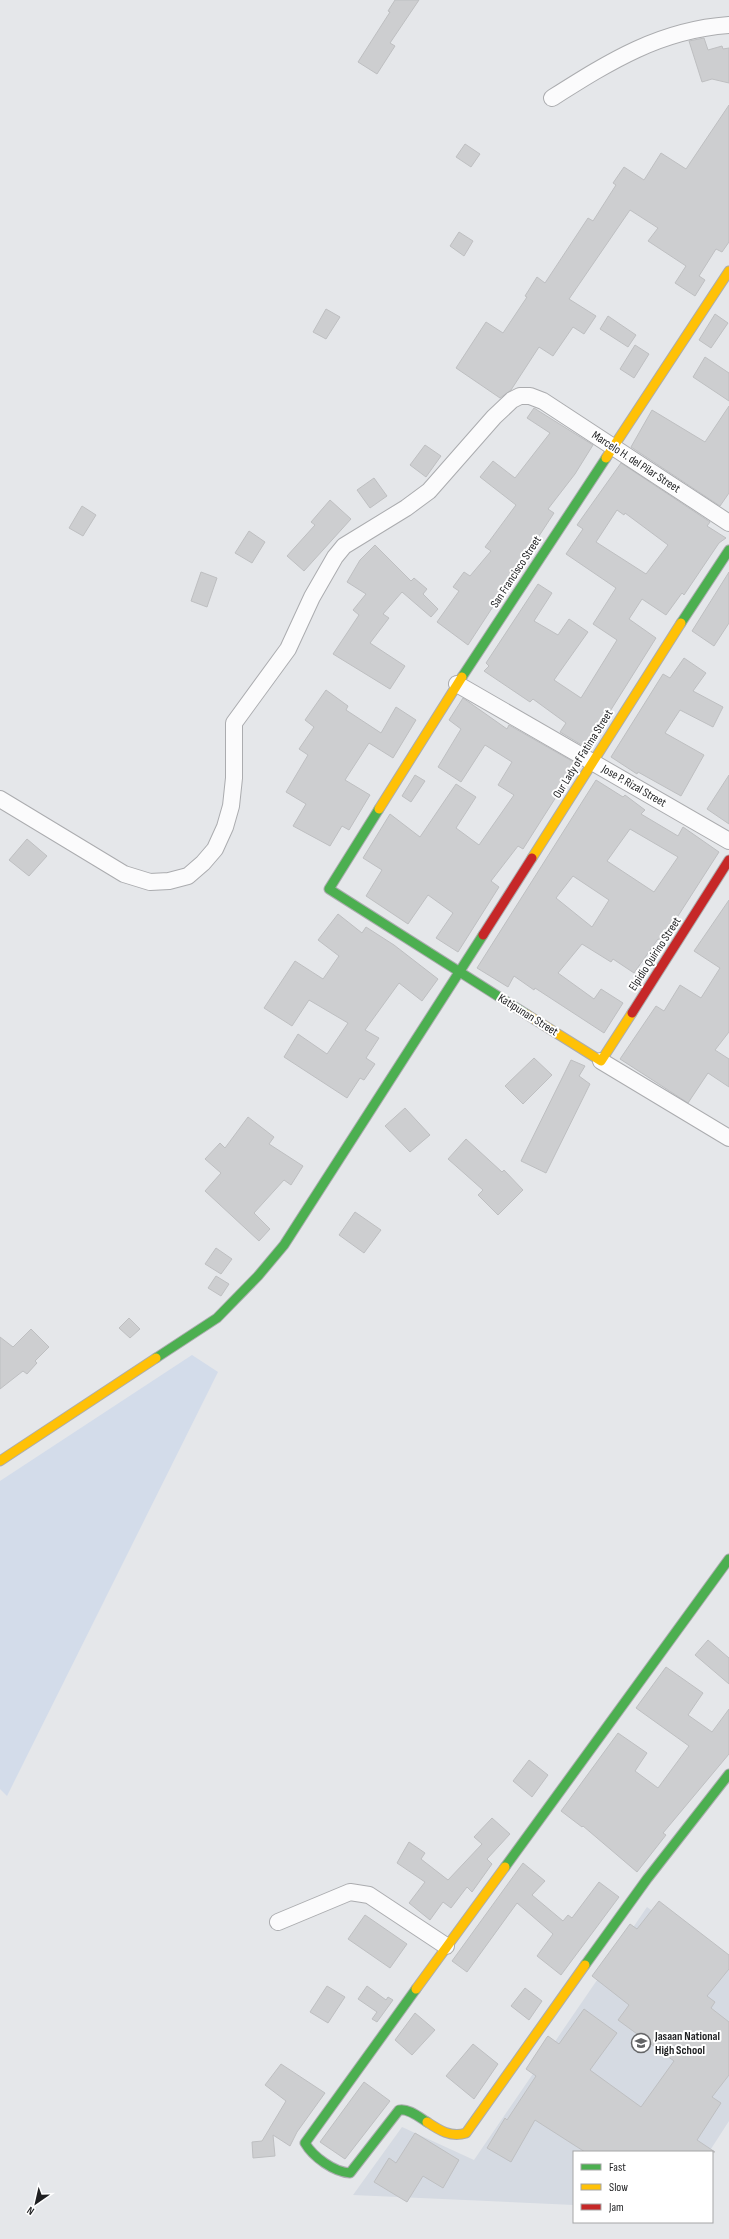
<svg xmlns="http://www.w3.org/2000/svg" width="729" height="2239" font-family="'Sofia Sans Condensed',sans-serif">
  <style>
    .built { fill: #d5dae2 }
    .green { fill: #d3dcea }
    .building { fill: #cdced0; stroke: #bebfc1; fill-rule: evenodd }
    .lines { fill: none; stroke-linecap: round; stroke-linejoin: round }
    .street-casing { stroke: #abacaf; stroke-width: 18 }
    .fast-casing { stroke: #abacaf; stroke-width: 11 }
    .slow-casing { stroke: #abacaf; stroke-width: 11 }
    .jam-casing { stroke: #abacaf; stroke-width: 11 }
    .street { stroke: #fbfbfc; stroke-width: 16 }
    .fast { stroke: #4caf50; stroke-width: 9 }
    .slow { stroke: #ffc107; stroke-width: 9 }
    .jam { stroke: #c62828; stroke-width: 9 }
    .labels { text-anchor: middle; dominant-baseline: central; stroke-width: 4; stroke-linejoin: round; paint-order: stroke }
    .street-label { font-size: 12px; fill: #1e1f21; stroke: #fff }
    .poi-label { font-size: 12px; font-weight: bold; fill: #1e1f21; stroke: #fff; text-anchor: start }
  </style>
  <rect width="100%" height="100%" fill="#e5e7ea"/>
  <path class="built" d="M 647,1907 L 729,1966 L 729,2121 L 709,2152 L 574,2152 L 574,2205 L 353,2195 L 402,2127 L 474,2160 Z"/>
  <path class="green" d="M 192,1355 L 218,1372 L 7,1796 L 0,1789 L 0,1481 Z"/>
  <path class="building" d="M 395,0 L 419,0 L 390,43 L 395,46 L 377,74 L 358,62 L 390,12 L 388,11 Z
    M 704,38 L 708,50 L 722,46 L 723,49 L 729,48 L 729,83 L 712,79 L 702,82 L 689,41 Z
    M 729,105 L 729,242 L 722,252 L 716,249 L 699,276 L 705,280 L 695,296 L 675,283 L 686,266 L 648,241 L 658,228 L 630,210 L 569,299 L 596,316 L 584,334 L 573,327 L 553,356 L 539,347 L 511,390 L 500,398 L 456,368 L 486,322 L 503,333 L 527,297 L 525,296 L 537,277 L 545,283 L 588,218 L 593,221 L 616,185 L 613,183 L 624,167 L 644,180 L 661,153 L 686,169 Z
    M 465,144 L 480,154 L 471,167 L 456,157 Z
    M 459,232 L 473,241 L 464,256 L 450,246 Z
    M 326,309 L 340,317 L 326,339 L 313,332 Z
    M 715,314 L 728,323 L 711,348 L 699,340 Z
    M 608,316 L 636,335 L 628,347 L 600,329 Z
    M 635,345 L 649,354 L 634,378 L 620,369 Z
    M 705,357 L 729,373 L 729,401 L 693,377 Z
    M 729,406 L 729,493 L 720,506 L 631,447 L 652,410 L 705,442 Z
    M 534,408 L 593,445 L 575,474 L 548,509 L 554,513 L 468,645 L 437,622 L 459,591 L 453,587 L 464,572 L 470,576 L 491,551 L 485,547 L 516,505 L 480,477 L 493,461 L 515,478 L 550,433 L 527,418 Z
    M 425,445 L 441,456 L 426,477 L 410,465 Z
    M 621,463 L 710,522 L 707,526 L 726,538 L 719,543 L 684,595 L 682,593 L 666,615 L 642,599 L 629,619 L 656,638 L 587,748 L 560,732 L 566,723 L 533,699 L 530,702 L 484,671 L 489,666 L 486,663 L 538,584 L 552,593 L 534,621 L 558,635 L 569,619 L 588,632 L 554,680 L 581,698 L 617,640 L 593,624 L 616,588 L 566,554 L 583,529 L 577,525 ZM 617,510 L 624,515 L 625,513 L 668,545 L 646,574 L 596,542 Z
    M 374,478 L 387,496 L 370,508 L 357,490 Z
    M 330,500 L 351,519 L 304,571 L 287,556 L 315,525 L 311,522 Z
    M 82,506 L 96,515 L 83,536 L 69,528 Z
    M 249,531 L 265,542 L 252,563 L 235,553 Z
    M 375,545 L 411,581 L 414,578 L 427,589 L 423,594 L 438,609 L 431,617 L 402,592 L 383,614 L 389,618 L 370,643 L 405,666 L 390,689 L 333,654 L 359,615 L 353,610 L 366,594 L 347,582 L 360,560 Z
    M 201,572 L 217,578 L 207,607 L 191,601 Z
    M 729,572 L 729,623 L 714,646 L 692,631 Z
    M 684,658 L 706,673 L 693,691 L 723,707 L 713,727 L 680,710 L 665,733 L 704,755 L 681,796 L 638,772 L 637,774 L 611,757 L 663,674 L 670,678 Z
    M 326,690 L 348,706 L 346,710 L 381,733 L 396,707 L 416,720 L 393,758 L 369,743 L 345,780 L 370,795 L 349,830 L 342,826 L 330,846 L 293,826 L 306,804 L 286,792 L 308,755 L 299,749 L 314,727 L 305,720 Z
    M 463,698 L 507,729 L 509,725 L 577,764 L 523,849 L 518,846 L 491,881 L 499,887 L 458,952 L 436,938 L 453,913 L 428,895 L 408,924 L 366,896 L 382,870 L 363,858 L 390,814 L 420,837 L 456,784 L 476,797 L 456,828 L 479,845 L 514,795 L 498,785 L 512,762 L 485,745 L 461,782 L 438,767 L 461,729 L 449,720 Z
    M 415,775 L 425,781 L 411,802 L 402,796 Z
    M 729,775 L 729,824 L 707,809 Z
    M 596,780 L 623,797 L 625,795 L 645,810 L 641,814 L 678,836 L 683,827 L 719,852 L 662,941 L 658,939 L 634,973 L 613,959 L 611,962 L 582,944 L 558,973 L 594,999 L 601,989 L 623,1003 L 604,1033 L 535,988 L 534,990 L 514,976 L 508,987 L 477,968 ZM 630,829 L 678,857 L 654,892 L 607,861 ZM 573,876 L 609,900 L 592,927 L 556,898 Z
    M 27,839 L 47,856 L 29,876 L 9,860 Z
    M 729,900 L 729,1032 L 715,1050 L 729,1059 L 729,1087 L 708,1073 L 688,1103 L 620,1059 L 656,1006 L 664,1011 L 680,985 L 701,998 L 720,968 L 694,951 Z
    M 338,914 L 362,933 L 366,927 L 394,945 L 438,979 L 422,1001 L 399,983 L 365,1030 L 379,1038 L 366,1058 L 375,1064 L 364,1080 L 360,1078 L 347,1098 L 284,1057 L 298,1034 L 327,1054 L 348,1023 L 309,1000 L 292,1026 L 264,1008 L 295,961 L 323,979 L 339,956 L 318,940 Z
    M 534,1058 L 552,1075 L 523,1104 L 505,1086 Z
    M 571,1060 L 585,1066 L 579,1076 L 590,1084 L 546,1173 L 521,1161 Z
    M 405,1108 L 430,1135 L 410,1152 L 385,1126 Z
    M 248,1117 L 274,1137 L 269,1144 L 303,1166 L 291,1185 L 284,1180 L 254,1213 L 270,1229 L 259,1241 L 205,1191 L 221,1173 L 205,1159 L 220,1143 L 225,1148 Z
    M 466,1139 L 502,1172 L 504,1170 L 523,1190 L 498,1215 L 478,1195 L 483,1190 L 448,1159 Z
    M 355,1212 L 381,1230 L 364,1253 L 339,1235 Z
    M 216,1248 L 232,1259 L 221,1274 L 205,1264 Z
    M 216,1276 L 229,1284 L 221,1296 L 208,1288 Z
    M 129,1318 L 140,1329 L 130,1338 L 119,1328 Z
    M 31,1329 L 49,1347 L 35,1361 L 37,1363 L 27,1374 L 23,1371 L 0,1389 L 0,1337 L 13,1347 Z
    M 708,1640 L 729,1658 L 729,1684 L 695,1655 Z
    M 666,1667 L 703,1693 L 688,1715 L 712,1732 L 729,1709 L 729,1754 L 663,1833 L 666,1835 L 637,1872 L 583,1826 L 582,1827 L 561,1811 L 618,1733 L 647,1753 L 635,1771 L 658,1788 L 689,1746 L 636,1708 Z
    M 529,1760 L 548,1775 L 532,1797 L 513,1781 Z
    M 492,1818 L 510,1834 L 487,1859 L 492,1864 L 472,1892 L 467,1887 L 451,1908 L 443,1902 L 430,1920 L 409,1903 L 425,1882 L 397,1863 L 402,1854 L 409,1842 L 425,1853 L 421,1859 L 448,1880 L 482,1844 L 474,1837 Z
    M 523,1863 L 545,1881 L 532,1895 L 563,1921 L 568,1915 L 572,1918 L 599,1882 L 619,1897 L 561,1975 L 537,1956 L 553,1934 L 517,1903 L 467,1972 L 452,1961 Z
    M 659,1901 L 729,1955 L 729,1969 L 707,1996 L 715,2002 L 711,2008 L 729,2022 L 729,2075 L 712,2097 L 721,2103 L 697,2140 L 715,2152 L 585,2152 L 535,2120 L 511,2162 L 487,2148 L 505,2118 L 507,2120 L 536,2076 L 526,2069 L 547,2037 L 548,2036 L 559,2044 L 584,2009 L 617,2033 L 590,2070 L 641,2107 L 674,2061 L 618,2020 L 629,2005 L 592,1976 L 630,1924 L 637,1929 Z
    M 365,1915 L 407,1944 L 390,1968 L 348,1939 Z
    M 327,1986 L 345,1997 L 328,2023 L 310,2012 Z
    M 367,1986 L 386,2000 L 388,1997 L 393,2000 L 377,2022 L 372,2019 L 377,2012 L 358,1999 Z
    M 525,1988 L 542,2001 L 529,2020 L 511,2006 Z
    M 415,2013 L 435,2030 L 412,2055 L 395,2040 Z
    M 473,2044 L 498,2064 L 474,2099 L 446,2076 Z
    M 281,2064 L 325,2093 L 297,2132 L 290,2146 L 273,2135 L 275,2156 L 253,2158 L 252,2142 L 262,2141 L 286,2101 L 265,2085 Z
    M 364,2082 L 390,2101 L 345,2159 L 320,2142 Z
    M 415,2133 L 459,2160 L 443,2188 L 423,2176 L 407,2202 L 374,2182 L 389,2158 L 396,2163 Z"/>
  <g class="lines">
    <defs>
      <path id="street" d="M 552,98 C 609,62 659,30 729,25
        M 457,684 L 729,841
        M 0,799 L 124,874 L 150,882 L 169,881 L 188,876 L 203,863 L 215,849 L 225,827 L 231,806 L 234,778 L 234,723 L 288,649 L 312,597 L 335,557 L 344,546 L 406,508 L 429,491 L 494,417 L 512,400 L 520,396 L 530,396 L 543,401 L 729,523
        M 601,1061 L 729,1138
        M 278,1922 L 350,1892 L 369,1895 L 446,1946"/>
      <path id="fast" d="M 681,623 L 729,550
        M 462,677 L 606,458
        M 379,809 L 329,889 L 526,1014
        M 156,1358 L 217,1318 L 258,1276 L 284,1245 L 483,935
        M 505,1867 L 729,1559
        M 585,1965 L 647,1879 L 729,1774
        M 416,1989 L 305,2143 C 313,2157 334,2172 350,2173 L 399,2110 C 408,2108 419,2117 427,2122"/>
      <path id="slow" d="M 606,458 L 729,271
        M 379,809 L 462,677
        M 532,858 L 681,623
        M 526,1014 L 601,1061 L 632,1013
        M 0,1461 L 156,1358
        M 416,1989 L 505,1867
        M 427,2122 C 439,2130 451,2138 466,2133 L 585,1965"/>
      <path id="jam" d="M 483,935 L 532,858
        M 632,1013 L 729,860"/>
    </defs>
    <use href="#street" class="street-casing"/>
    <use href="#fast" class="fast-casing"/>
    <use href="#slow" class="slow-casing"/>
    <use href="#jam" class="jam-casing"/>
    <use href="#street" class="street"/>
    <use href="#fast" class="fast"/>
    <use href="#slow" class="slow"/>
    <use href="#jam" class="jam"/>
  </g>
  <defs>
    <symbol id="school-ring" viewBox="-11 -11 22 22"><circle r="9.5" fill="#fff" stroke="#646567" stroke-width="1.5"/><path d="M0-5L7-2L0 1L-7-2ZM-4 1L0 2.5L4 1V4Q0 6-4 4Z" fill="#646567"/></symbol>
  </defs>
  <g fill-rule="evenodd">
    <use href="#school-ring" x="630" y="2032" width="22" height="22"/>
  </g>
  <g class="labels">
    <g class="street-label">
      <text transform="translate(636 462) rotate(33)">Marcelo H. del Pilar Street</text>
      <text transform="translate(516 572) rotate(-57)">San Francisco Street</text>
      <text transform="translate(583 754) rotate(-58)">Our Lady of Fatima Street</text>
      <text transform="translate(634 786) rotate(30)">Jose P. Rizal Street</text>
      <text transform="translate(655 954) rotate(-57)">Elpidio Quirino Street</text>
      <text transform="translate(528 1015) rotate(32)">Katipunan Street</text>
    </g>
    <g class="poi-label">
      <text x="655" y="2036">Jasaan National<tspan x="655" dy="14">High School</tspan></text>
    </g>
  </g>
  <rect x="573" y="2151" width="140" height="72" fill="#ffffff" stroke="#a5a5a6"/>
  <rect x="581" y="2164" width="20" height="6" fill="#4caf50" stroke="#a5a5a6"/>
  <text x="609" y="2171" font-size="12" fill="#1e1f21">Fast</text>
  <rect x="581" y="2184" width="20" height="6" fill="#ffc107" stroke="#a5a5a6"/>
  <text x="609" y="2191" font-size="12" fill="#1e1f21">Slow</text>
  <rect x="581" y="2204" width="20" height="6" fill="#c62828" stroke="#a5a5a6"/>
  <text x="609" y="2211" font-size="12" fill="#1e1f21">Jam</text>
  <g transform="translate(36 2203) rotate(214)" stroke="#ffffff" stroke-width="3" paint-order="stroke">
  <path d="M0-3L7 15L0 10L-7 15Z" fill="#1e1f21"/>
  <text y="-6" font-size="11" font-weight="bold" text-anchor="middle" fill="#1e1f21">N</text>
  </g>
</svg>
